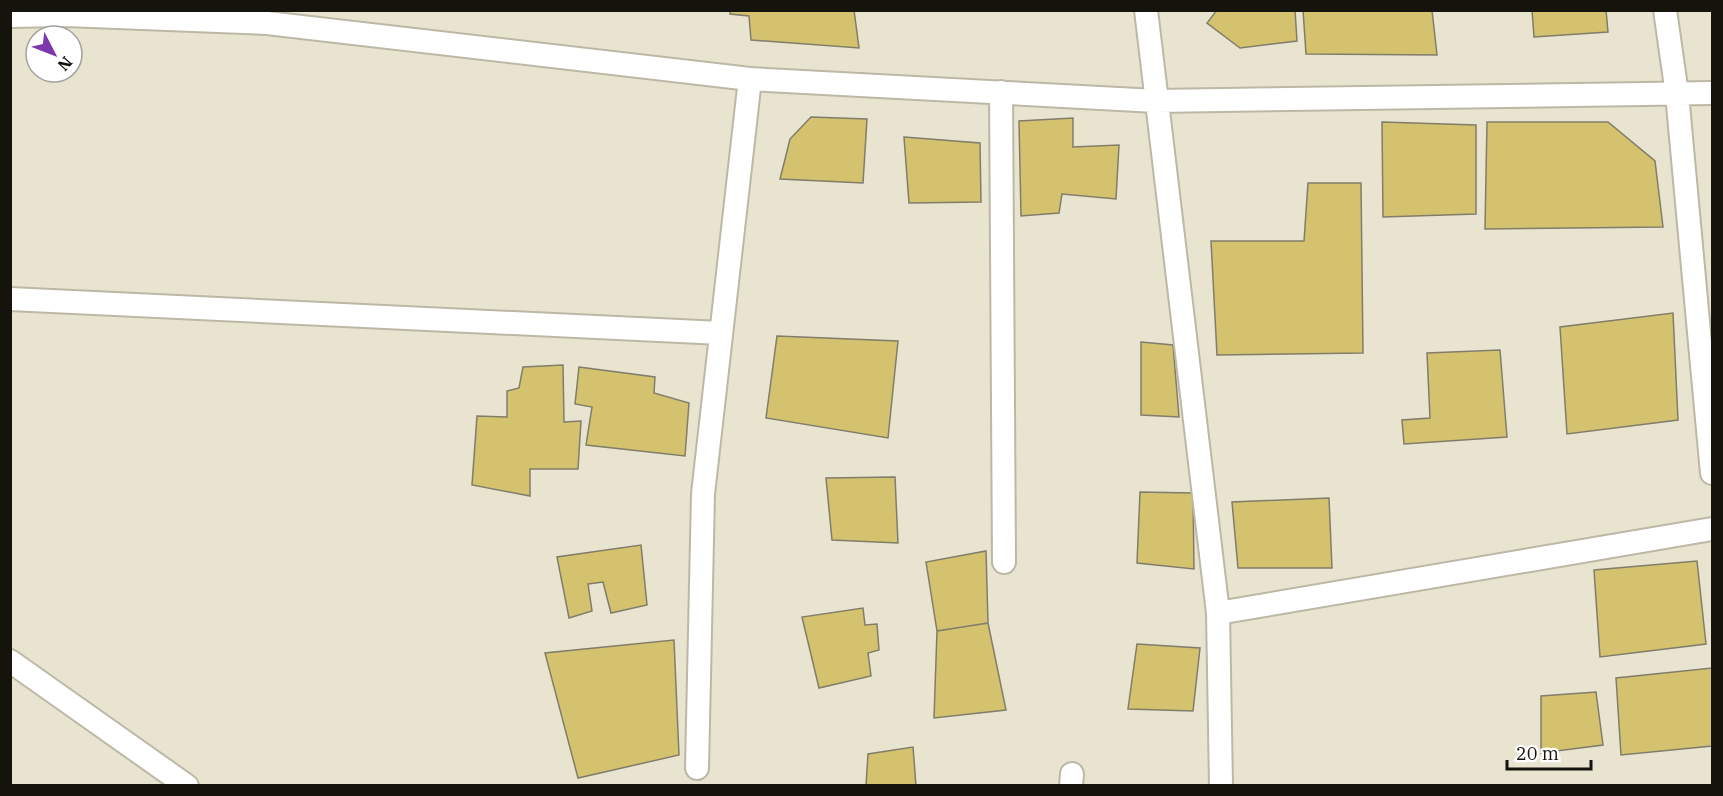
<svg xmlns="http://www.w3.org/2000/svg" width="1723" height="796" font-family="'IBM Plex Serif',serif">
  <style>
    .building { fill: #d4c26e; stroke: #817d6b; stroke-width: 1.5 }
    .lines { fill: none; stroke-linecap: round; stroke-linejoin: round }
    .minor-casing { stroke: #bcb8a5; stroke-width: 26 }
    .minor { stroke: #fff; stroke-width: 22 }
  </style>
  <rect width="100%" height="100%" fill="#e8e4d0"/>
  <path class="building" d="M 730,10 L 854,10 L 859,48 L 751,40 L 749,16 L 730,14 Z
    M 1217,10 L 1295,10 L 1297,41 L 1240,48 L 1207,23 Z
    M 1303,10 L 1432,10 L 1437,55 L 1306,54 Z
    M 1532,10 L 1606,10 L 1608,32 L 1534,37 Z
    M 811,117 L 867,119 L 863,183 L 780,179 L 790,139 Z
    M 1073,118 L 1073,147 L 1119,145 L 1116,199 L 1062,194 L 1059,213 L 1021,216 L 1019,121 Z
    M 1382,122 L 1476,125 L 1476,214 L 1383,217 Z
    M 1487,122 L 1608,122 L 1655,161 L 1663,227 L 1485,229 Z
    M 904,137 L 980,143 L 981,202 L 909,203 Z
    M 1308,183 L 1361,183 L 1363,353 L 1217,355 L 1211,241 L 1304,241 Z
    M 1673,313 L 1678,420 L 1567,434 L 1560,327 Z
    M 777,336 L 898,341 L 888,438 L 766,418 Z
    M 1141,342 L 1173,345 L 1179,417 L 1141,415 Z
    M 1500,350 L 1507,437 L 1404,444 L 1402,420 L 1430,418 L 1427,353 Z
    M 563,365 L 564,422 L 581,421 L 578,469 L 530,469 L 530,496 L 472,485 L 477,416 L 507,417 L 507,391 L 519,388 L 523,367 Z
    M 579,367 L 655,377 L 654,393 L 689,403 L 685,456 L 586,445 L 592,407 L 575,404 Z
    M 895,477 L 898,543 L 832,540 L 826,478 Z
    M 1140,492 L 1193,493 L 1194,569 L 1137,563 Z
    M 1329,498 L 1332,568 L 1238,568 L 1232,502 Z
    M 641,545 L 647,605 L 611,613 L 603,582 L 588,584 L 592,611 L 569,618 L 557,557 Z
    M 986,551 L 988,623 L 937,631 L 926,562 Z
    M 1697,561 L 1706,644 L 1600,657 L 1594,570 Z
    M 863,608 L 865,625 L 877,624 L 879,650 L 868,653 L 871,676 L 819,688 L 802,617 Z
    M 988,623 L 1006,710 L 934,718 L 937,631 Z
    M 674,640 L 679,755 L 578,778 L 545,653 Z
    M 1137,644 L 1200,648 L 1193,711 L 1128,709 Z
    M 1712,668 L 1712,746 L 1621,755 L 1616,678 Z
    M 1596,692 L 1603,745 L 1541,753 L 1541,696 Z
    M 913,747 L 916,786 L 866,786 L 868,754 Z"/>
  <g class="lines">
    <defs>
      <path id="minor" d="M 1146,10 L 1218,613 L 1221,786
        M 1665,10 L 1677,94 L 1712,473
        M 10,16 L 66,15 L 267,23 L 750,79 L 1156,101 L 1712,93
        M 1001,92 L 1004,562
        M 10,299 L 721,333
        M 1218,613 L 1712,529
        M 10,661 L 187,786
        M 697,768 L 703,494 L 750,79
        M 1071,786 L 1072,774"/>
    </defs>
    <use href="#minor" class="minor-casing"/>
    <use href="#minor" class="minor"/>
  </g>
  <rect width="1723" height="796" fill="none" stroke="#14130c" stroke-width="24"/>
  <g transform="translate(54 54) rotate(132)"><circle r="28" fill="#ffffff" stroke="#a1a19e" stroke-width="1.5"/>
  <path d="M0-4.5L10 22L0 15L-10 22Z" fill="#7b38ac"/>
  <text y="-9" font-size="16" font-weight="bold" text-anchor="middle" fill="#14130c">N</text>
  </g>
  <path d="M1507 760v9h84v-9" fill="none" stroke="#14130c" stroke-width="3"/>
  <text x="1516" y="760" font-size="18" fill="#14130c" stroke="#ffffff" stroke-width="4.5" paint-order="stroke">20 m</text>
</svg>
